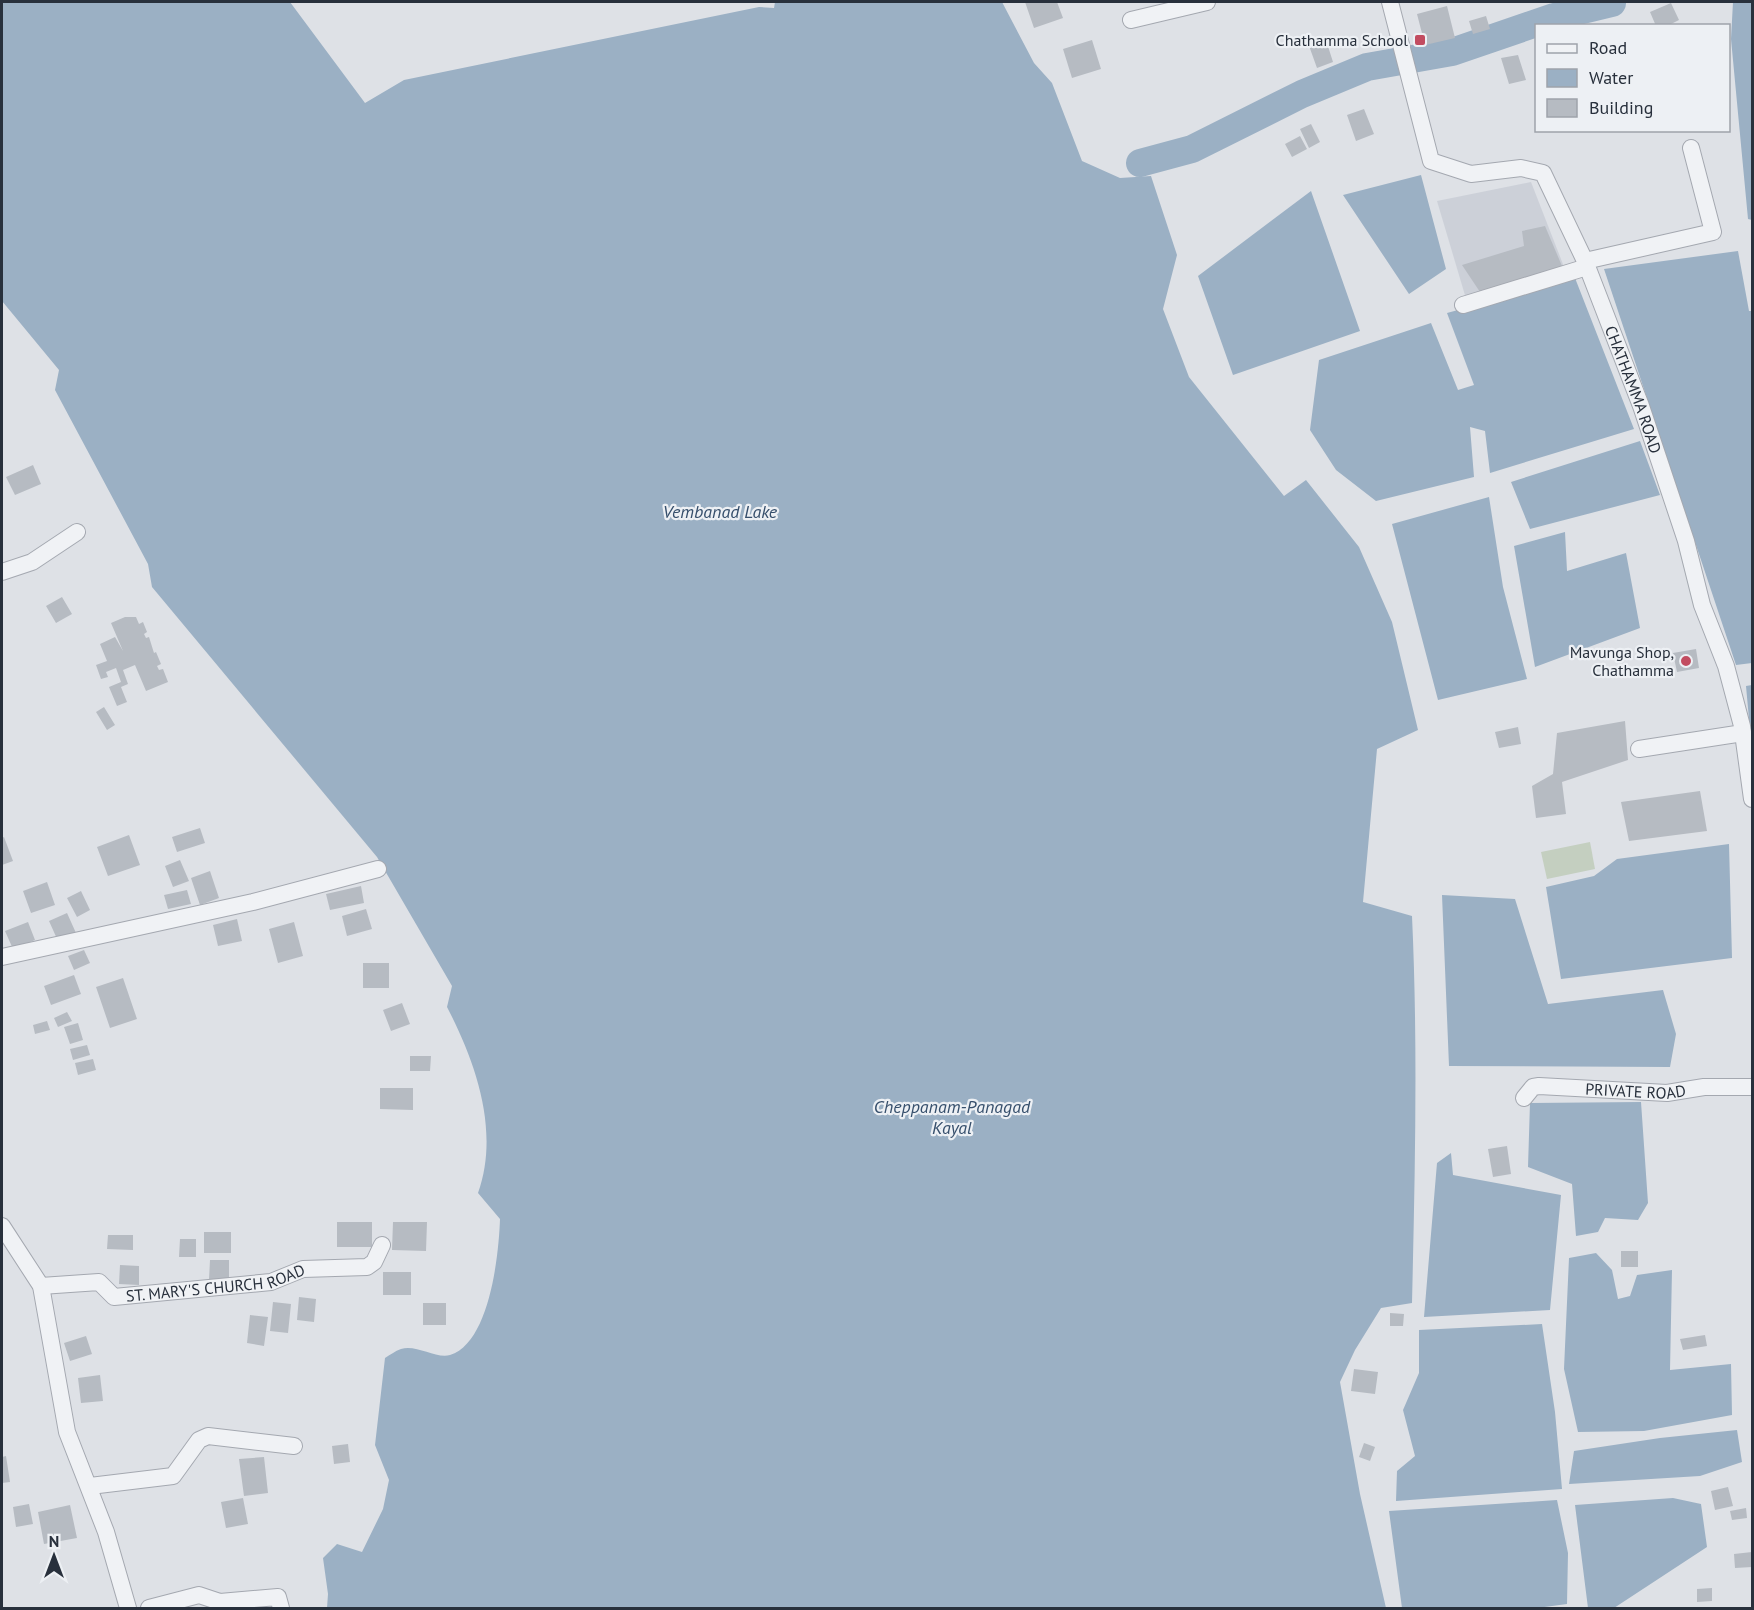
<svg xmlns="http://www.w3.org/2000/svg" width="1754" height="1610" font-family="'PT Sans',sans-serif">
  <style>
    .built { fill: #ccd0d8 }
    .green { fill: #c4cfc0 }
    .water { fill: #9bb0c4 }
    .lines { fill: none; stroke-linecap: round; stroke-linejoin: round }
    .river { stroke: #9bb0c4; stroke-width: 28 }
    .building { fill: #b6bbc2 }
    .minor-casing { stroke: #a4a8b0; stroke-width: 18 }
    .minor { stroke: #f0f2f5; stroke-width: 16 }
    .poi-dot { fill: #c24c60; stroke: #edf0f4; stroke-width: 2 }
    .labels { text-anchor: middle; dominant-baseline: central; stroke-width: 4.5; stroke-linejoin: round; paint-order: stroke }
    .poi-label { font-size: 16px; fill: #28303c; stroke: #edf0f4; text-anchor: end }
    .street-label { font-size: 16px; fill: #28303c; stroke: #edf0f4 }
    .water-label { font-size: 18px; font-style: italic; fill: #364f6c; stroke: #edf0f4 }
  </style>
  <rect width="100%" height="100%" fill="#dee1e6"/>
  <path class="built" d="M 1531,182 L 1566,272 L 1467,302 L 1437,201 Z"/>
  <path class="green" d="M 1590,842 L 1595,869 L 1547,879 L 1541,852 Z"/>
  <path class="water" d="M 2,2 L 290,2 L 365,103 L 404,80 L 759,7 L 774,8 L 775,2 L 1002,2 L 1034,63 L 1052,83 L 1082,161 L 1120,178 L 1151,176 L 1177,255 L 1163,309 L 1189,377 L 1284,496 L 1306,480 L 1359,547 L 1392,622 L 1418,730 L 1377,749 L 1363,902 L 1412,916 C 1418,1045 1415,1173 1412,1303 L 1381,1308 L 1355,1350 L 1340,1382 L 1360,1494 L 1386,1608 L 327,1608 L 328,1594 L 323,1558 L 337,1544 L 362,1552 L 383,1509 L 389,1480 L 375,1445 L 385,1358 C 390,1355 395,1351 401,1349 C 416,1344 436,1359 450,1355 C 490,1343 499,1253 500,1219 L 478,1193 C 500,1131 476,1063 447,1007 L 452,986 L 377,857 L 152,587 L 148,564 L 55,390 L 59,370 L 2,301 Z
    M 1733,2 L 1752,2 L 1752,220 L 1748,219 L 1731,39 Z
    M 1421,175 L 1446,269 L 1409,294 L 1343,195 Z
    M 1311,191 L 1360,331 L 1233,375 L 1198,276 Z
    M 1738,251 L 1749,311 L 1752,311 L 1752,663 L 1736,665 L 1604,269 Z
    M 1575,278 L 1634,429 L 1490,473 L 1485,431 L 1470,427 L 1474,477 L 1376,501 L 1336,470 L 1310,430 L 1319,360 L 1431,323 L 1458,390 L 1474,385 L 1447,313 Z
    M 1640,441 L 1660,495 L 1530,529 L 1511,482 Z
    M 1489,497 L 1503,587 L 1527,679 L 1438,700 L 1392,524 Z
    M 1565,532 L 1567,571 L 1626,553 L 1640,628 L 1535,667 L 1514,546 Z
    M 1752,685 L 1752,752 L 1746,686 Z
    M 1729,844 L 1732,958 L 1561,979 L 1546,887 L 1594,876 L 1617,859 Z
    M 1442,895 L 1515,899 L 1548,1004 L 1663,990 L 1676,1034 L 1670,1067 L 1449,1066 Z
    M 1641,1102 L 1648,1203 L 1638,1220 L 1605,1218 L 1598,1232 L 1576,1236 L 1572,1184 L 1528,1167 L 1530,1103 Z
    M 1451,1153 L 1453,1175 L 1561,1195 L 1550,1310 L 1424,1317 L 1437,1163 Z
    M 1596,1253 L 1612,1270 L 1618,1299 L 1630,1296 L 1637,1275 L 1672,1270 L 1670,1370 L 1731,1364 L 1732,1415 L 1644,1431 L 1578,1432 L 1564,1369 L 1569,1258 Z
    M 1542,1324 L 1555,1412 L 1562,1489 L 1396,1501 L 1397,1471 L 1415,1456 L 1403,1410 L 1419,1373 L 1419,1330 Z
    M 1737,1430 L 1742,1462 L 1700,1476 L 1569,1484 L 1574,1451 L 1660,1438 Z
    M 1673,1498 L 1701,1504 L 1707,1547 L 1614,1608 L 1588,1608 L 1575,1505 Z
    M 1557,1500 L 1568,1553 L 1567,1604 L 1537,1608 L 1402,1608 L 1389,1511 Z"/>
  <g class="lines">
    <path class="river" d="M 1140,163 L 1192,149 L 1302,94 L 1367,67 L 1452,52 L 1554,17 L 1612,3"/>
  </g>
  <path class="building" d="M 1025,2 L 1057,2 L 1063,18 L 1034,28 Z
    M 1671,3 L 1679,20 L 1667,26 L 1656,26 L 1650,12 Z
    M 1447,6 L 1455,38 L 1425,45 L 1417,14 Z
    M 1486,16 L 1490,29 L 1473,34 L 1469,21 Z
    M 1325,37 L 1333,62 L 1317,68 L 1308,43 Z
    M 1092,40 L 1101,69 L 1072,78 L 1063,49 Z
    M 1518,55 L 1526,80 L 1509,84 L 1501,58 Z
    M 1364,109 L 1374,134 L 1356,141 L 1347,115 Z
    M 1311,124 L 1320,142 L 1309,148 L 1300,129 Z
    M 1300,136 L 1307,149 L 1292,157 L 1285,144 Z
    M 1545,226 L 1562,266 L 1480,292 L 1462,265 L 1524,246 L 1522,231 Z
    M 33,465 L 41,484 L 15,495 L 6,477 Z
    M 62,597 L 72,614 L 56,623 L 46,606 Z
    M 125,617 L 136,617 L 139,624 L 143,622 L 147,632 L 144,634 L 146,638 L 149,637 L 154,653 L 156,652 L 161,664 L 157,666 L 159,670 L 163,669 L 168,682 L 146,691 L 135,665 L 123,670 L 128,684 L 121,687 L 127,702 L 117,706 L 109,687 L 121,682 L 116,668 L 106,672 L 108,677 L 101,679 L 96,665 L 107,661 L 100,644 L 115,637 L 123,651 L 111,623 Z
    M 1696,649 L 1699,668 L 1677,672 L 1673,653 Z
    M 104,707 L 115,725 L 107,730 L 96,712 Z
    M 1625,721 L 1628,760 L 1562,782 L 1566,814 L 1536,818 L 1532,786 L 1553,774 L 1557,733 Z
    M 1518,727 L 1521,744 L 1499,748 L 1495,732 Z
    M 1700,791 L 1707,831 L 1629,841 L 1621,802 Z
    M 200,828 L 205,843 L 177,852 L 172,837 Z
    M 129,835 L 140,865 L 108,876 L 97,847 Z
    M 4,837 L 13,861 L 2,865 L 2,838 Z
    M 180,860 L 189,881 L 173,887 L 165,866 Z
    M 210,871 L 219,898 L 200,905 L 191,878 Z
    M 47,882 L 55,905 L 31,913 L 23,891 Z
    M 361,886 L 364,903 L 330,910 L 326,894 Z
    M 187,890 L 191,904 L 168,909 L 164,895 Z
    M 81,891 L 90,910 L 77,917 L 67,898 Z
    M 366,909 L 372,929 L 347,936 L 342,916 Z
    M 67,913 L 76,933 L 58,941 L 49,921 Z
    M 237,919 L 242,941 L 218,946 L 213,925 Z
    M 28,922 L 35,940 L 13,949 L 5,931 Z
    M 294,922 L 303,956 L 278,963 L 269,929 Z
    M 84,950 L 90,963 L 74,970 L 68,956 Z
    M 363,963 L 389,963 L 389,988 L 363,988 Z
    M 74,975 L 81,994 L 51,1005 L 44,986 Z
    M 123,978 L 137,1019 L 110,1028 L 96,987 Z
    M 402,1003 L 410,1024 L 391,1031 L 383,1010 Z
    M 67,1012 L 72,1021 L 58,1027 L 54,1018 Z
    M 47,1021 L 50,1030 L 35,1034 L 33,1025 Z
    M 78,1023 L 83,1040 L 70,1044 L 64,1027 Z
    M 87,1045 L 90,1055 L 73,1060 L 70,1049 Z
    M 410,1056 L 431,1056 L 430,1071 L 410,1071 Z
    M 93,1059 L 96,1070 L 78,1075 L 75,1063 Z
    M 380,1088 L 413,1088 L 413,1110 L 380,1109 Z
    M 1507,1146 L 1511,1174 L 1493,1177 L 1488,1149 Z
    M 337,1222 L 372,1222 L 372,1247 L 337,1247 Z
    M 393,1222 L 427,1222 L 426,1251 L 392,1250 Z
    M 204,1232 L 231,1232 L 231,1253 L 204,1253 Z
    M 108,1235 L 133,1235 L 133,1250 L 107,1249 Z
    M 180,1239 L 196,1239 L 196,1257 L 179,1257 Z
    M 1621,1251 L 1638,1251 L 1638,1267 L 1621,1267 Z
    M 210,1260 L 229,1260 L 229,1281 L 209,1280 Z
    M 120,1265 L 139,1266 L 139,1285 L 119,1284 Z
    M 383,1272 L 411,1272 L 411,1295 L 383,1295 Z
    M 299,1297 L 316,1299 L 314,1322 L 297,1320 Z
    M 273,1302 L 291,1304 L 288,1333 L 270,1331 Z
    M 423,1303 L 446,1303 L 446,1325 L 423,1325 Z
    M 1390,1313 L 1404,1314 L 1403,1326 L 1390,1326 Z
    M 250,1315 L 268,1317 L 264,1346 L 247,1343 Z
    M 1705,1335 L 1707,1346 L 1683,1350 L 1680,1339 Z
    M 86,1336 L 92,1354 L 70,1361 L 64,1343 Z
    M 1354,1369 L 1378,1372 L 1375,1394 L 1351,1391 Z
    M 100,1375 L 103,1401 L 81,1403 L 78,1378 Z
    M 1364,1443 L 1375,1447 L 1370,1461 L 1359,1457 Z
    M 348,1444 L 350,1462 L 334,1464 L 332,1446 Z
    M 6,1456 L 10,1482 L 2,1483 L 2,1457 Z
    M 264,1457 L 268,1493 L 244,1496 L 239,1459 Z
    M 1728,1487 L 1733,1506 L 1715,1510 L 1711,1491 Z
    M 243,1498 L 248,1524 L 226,1528 L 221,1502 Z
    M 29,1504 L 33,1524 L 16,1527 L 13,1507 Z
    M 70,1505 L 77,1538 L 44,1544 L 38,1512 Z
    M 1746,1508 L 1747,1518 L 1732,1520 L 1730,1511 Z
    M 1752,1552 L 1752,1567 L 1735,1568 L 1734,1554 Z
    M 1712,1588 L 1712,1601 L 1697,1602 L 1697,1589 Z"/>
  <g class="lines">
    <defs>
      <g id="minor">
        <path id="s1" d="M 1390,2 L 1431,161 L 1471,174 L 1521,168 L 1543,173 L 1585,261 L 1641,406 L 1686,541 L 1702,605 L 1726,666 L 1742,726 L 1752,799"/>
        <path d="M 1131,20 L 1207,2"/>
        <path d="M 1585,261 L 1713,232 L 1691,148"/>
        <path d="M 1463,305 L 1587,267"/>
        <path d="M 2,572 L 32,562 L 77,532"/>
        <path d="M 1639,749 L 1743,733"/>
        <path d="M 2,957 L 253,902 L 378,869"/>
        <path id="s2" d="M 1524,1098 L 1533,1087 L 1539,1086 L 1667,1093 L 1704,1087 L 1752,1087"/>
        <path d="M 2,1226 L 41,1286 L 67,1432 L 106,1532 L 128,1608"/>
        <path id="s3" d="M 41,1286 L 99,1282 L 114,1297 L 271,1282 L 303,1269 L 367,1267 L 374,1262 L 382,1245"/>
        <path d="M 90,1486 L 173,1476 L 199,1440 L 208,1436 L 294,1446"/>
        <path d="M 149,1608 L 199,1595 L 220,1602 L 278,1597 L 281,1608"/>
      </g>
    </defs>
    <use href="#minor" class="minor-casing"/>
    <use href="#minor" class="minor"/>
  </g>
  <g class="poi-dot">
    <rect x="1414" y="34" width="12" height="12" rx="3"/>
    <circle cx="1686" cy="661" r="6"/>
  </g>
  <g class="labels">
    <g class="poi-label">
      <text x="1408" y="40">Chathamma School</text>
      <text x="1674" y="652">Mavunga Shop,<tspan x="1674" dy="18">Chathamma</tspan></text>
    </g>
    <g class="street-label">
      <text stroke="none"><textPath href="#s1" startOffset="514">CHATHAMMA ROAD</textPath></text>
      <text stroke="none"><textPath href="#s2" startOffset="117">PRIVATE ROAD</textPath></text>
      <text stroke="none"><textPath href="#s3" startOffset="182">ST. MARY'S CHURCH ROAD</textPath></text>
    </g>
    <g class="water-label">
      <text x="720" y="511">Vembanad Lake</text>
      <text x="952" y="1106">Cheppanam-Panagad<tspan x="952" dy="21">Kayal</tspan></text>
    </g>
  </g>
  <rect width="1754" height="1610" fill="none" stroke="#28303c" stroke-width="6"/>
  <rect x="1535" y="24" width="195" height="108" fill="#edf0f4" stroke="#9ea3aa" stroke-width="1.5"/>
  <rect x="1547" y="44" width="30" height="9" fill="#f0f2f5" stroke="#9ea3aa" stroke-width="1.5"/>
  <text x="1589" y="54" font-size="18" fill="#28303c">Road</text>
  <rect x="1547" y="69" width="30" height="18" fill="#9bb0c4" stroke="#9ea3aa" stroke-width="1.5"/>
  <text x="1589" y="84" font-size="18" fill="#28303c">Water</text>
  <rect x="1547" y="99" width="30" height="18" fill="#b6bbc2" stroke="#9ea3aa" stroke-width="1.5"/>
  <text x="1589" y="114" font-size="18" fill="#28303c">Building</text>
  <g transform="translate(54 1556)" stroke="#edf0f4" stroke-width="4.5" paint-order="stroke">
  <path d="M0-4.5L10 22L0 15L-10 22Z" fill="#28303c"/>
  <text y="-9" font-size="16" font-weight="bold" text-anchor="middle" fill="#28303c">N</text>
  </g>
</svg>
